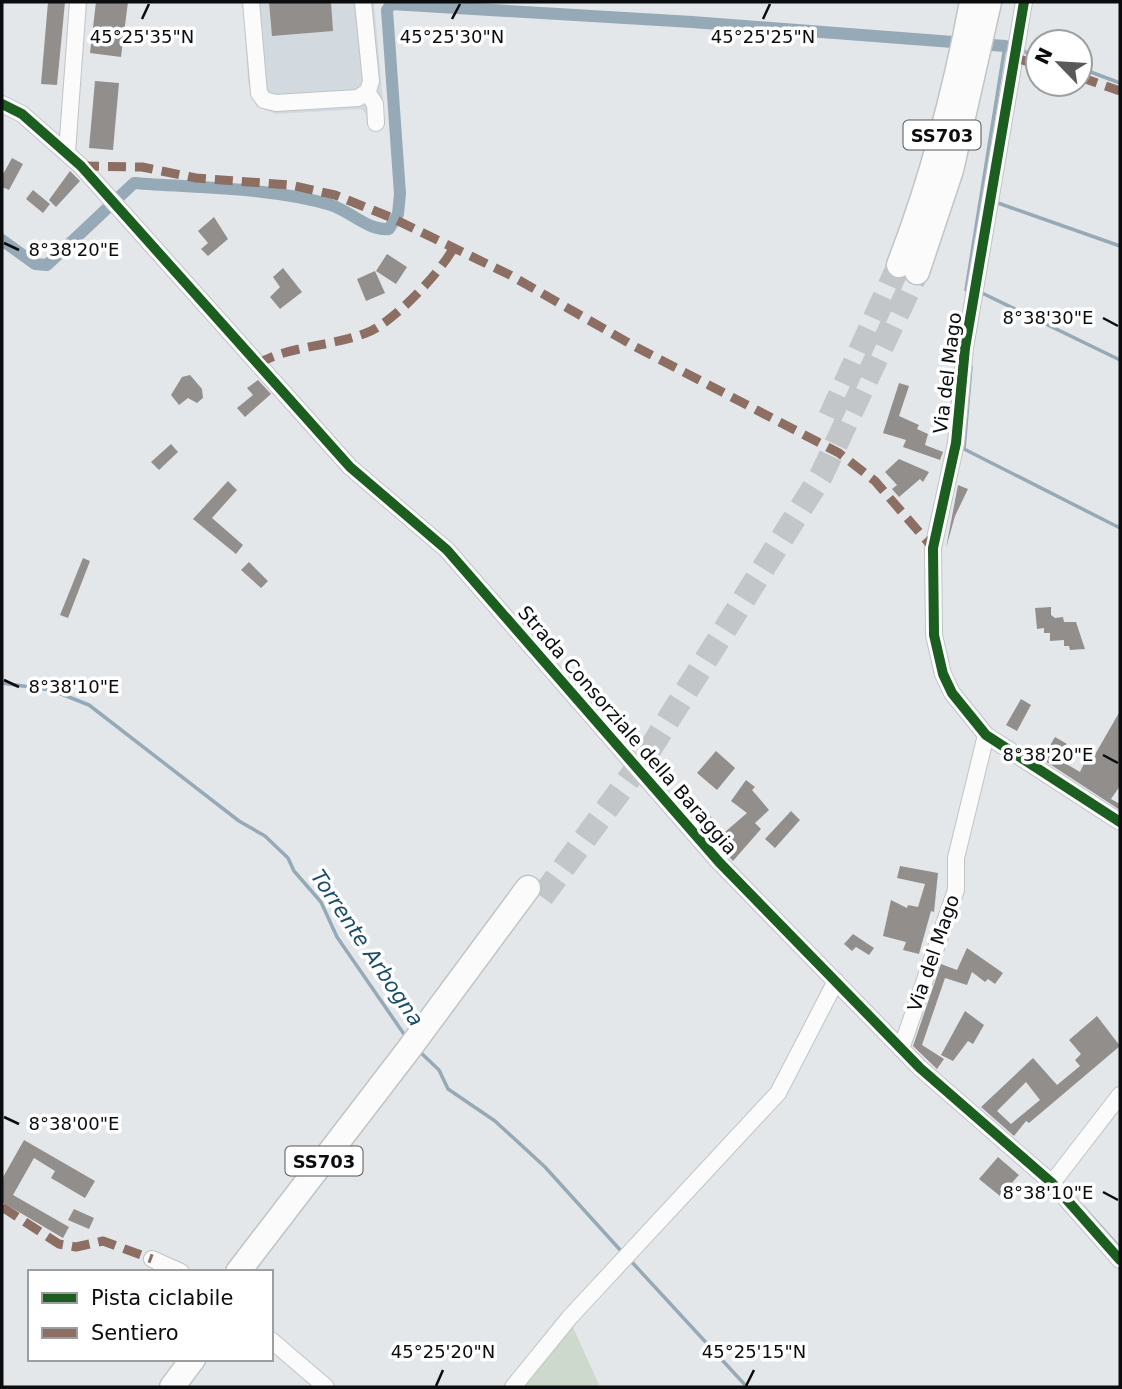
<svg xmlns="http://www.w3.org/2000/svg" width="1122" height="1389" font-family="'DejaVu Sans',sans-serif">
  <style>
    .built { fill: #d2d9df }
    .green { fill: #cdd9cc }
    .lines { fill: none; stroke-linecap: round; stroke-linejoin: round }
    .stream { stroke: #95a9b7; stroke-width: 3.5 }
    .canal { stroke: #95a9b7; stroke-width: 12 }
    .building { fill: #928e8c; fill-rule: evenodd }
    .highway-tunnel { stroke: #c3c6c9; stroke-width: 24; stroke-dasharray: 24 12; stroke-linecap: butt }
    .minor-casing { stroke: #c1c4c5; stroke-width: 18 }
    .highway-casing { stroke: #c1c4c5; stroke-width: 27 }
    .minor { stroke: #fbfbfc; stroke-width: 16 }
    .highway { stroke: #fbfbfc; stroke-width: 24 }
    .quiet { stroke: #8d6e63; stroke-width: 9; stroke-dasharray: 18 9; stroke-linecap: butt }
    .cycleway-casing { stroke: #fff; stroke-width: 15 }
    .cycleway { stroke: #1b5e20; stroke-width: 10 }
    .ticks { fill: none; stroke: #0b0c0e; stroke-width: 2.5 }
    .labels { text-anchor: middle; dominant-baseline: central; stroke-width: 7; stroke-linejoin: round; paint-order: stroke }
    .shield { fill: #fff; stroke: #545556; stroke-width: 2 }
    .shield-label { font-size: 18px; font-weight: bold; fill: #0b0c0e }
    .street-label { font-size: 19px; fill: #0b0c0e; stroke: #fff }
    .water-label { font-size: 21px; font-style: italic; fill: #194c69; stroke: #fff }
    .ticks-label { font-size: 18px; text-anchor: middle; fill: #0b0c0e; stroke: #fff; stroke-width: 7; stroke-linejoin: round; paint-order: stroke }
  </style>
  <rect width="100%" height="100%" fill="#e4e7ea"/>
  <path class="built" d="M 243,2 L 374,2 L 385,125 L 367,125 L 366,114 L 361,109 L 276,114 L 256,106 L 248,81 Z"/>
  <path class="green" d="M 571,1323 L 600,1387 L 520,1387 Z"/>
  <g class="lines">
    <path class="stream" d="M 1021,51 L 1038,55
      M 1080,68 L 1120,83
      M 998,203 L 1120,246
      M 966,290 L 1005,46 L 1010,44
      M 980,292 L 1120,360
      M 971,367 L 964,449 L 1120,528
      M 2,683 L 51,690 L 89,705 L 239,821 L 265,836 L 288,858 L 294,871 L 321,902 L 337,937 L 406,1037
      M 418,1050 L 439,1070 L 448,1089 L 495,1121 L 545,1167 L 622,1252
      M 1083,1207 L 1120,1248
      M 630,1260 L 747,1387"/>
    <path class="canal" d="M 2,240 L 35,264 L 47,265 L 134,183 C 196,188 271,187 331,205 C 350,211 368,231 389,229 L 398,214 L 400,194 L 387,10 L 391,4 L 692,22 L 1005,46"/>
  </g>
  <path class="building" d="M 48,2 L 65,2 L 57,85 L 41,84 Z
    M 96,2 L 128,2 L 121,57 L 90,53 Z
    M 269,2 L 331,2 L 333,31 L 272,36 Z
    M 95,81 L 119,83 L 113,150 L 89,148 Z
    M 12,158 L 23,164 L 9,190 L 2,187 L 2,176 Z
    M 70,171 L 80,181 L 56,207 L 49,200 Z
    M 33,190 L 50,204 L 43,213 L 26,199 Z
    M 214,217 L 228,239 L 208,256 L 201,249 L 208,243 L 198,231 Z
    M 387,254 L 407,267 L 396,284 L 376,271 Z
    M 283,268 L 302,292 L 280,309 L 270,297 L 280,287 L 273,277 Z
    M 375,271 L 385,293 L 366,301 L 357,279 Z
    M 190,375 L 202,389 L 203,398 L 197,403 L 188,398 L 179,405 L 171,395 L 182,377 Z
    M 258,380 L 271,394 L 245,417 L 237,408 L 253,395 L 247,388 Z
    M 899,383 L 909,386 L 899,416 L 919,425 L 917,429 L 928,434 L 925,445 L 943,452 L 940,460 L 903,447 L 906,440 L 883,433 Z
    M 171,444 L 178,452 L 159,470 L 151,462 Z
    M 899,459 L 929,472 L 923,482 L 920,479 L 899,497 L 892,489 L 897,485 L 885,472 Z
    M 228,481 L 237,490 L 212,518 L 243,545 L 236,554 L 193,519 Z
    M 958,485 L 968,489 L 955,516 L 946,548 Z
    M 83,558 L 90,561 L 68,618 L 60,615 Z
    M 249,562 L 268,581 L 261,588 L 241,570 Z
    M 1051,607 L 1051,615 L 1055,618 L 1063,617 L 1064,622 L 1076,622 L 1085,649 L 1070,650 L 1069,646 L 1064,646 L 1064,640 L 1050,641 L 1050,633 L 1044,633 L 1044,628 L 1037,629 L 1035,608 Z
    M 1021,699 L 1031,705 L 1017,731 L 1006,725 Z
    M 1120,711 L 1120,786 L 1111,799 L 1120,804 L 1120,810 L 1042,759 L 1055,737 L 1067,744 L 1058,759 L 1080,772 L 1088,755 L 1093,758 Z
    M 716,751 L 735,768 L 717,790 L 697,773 Z
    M 746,780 L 755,787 L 752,790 L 769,810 L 755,823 L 761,829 L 733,861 L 691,814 L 700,805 L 725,832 L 747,813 L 731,801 Z
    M 791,811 L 800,820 L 775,848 L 765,839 Z
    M 900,866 L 938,873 L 934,912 L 931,911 L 919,954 L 903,950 L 906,942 L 883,936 L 891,900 L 907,908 L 908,905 L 918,907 L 925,884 L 897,878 Z
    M 853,934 L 874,948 L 869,955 L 856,947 L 852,951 L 844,944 Z
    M 967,948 L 1003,973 L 995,984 L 988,979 L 985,982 L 972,972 L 967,985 L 945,978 L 922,1045 L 944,1059 L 937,1069 L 913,1046 L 941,964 L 957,970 Z
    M 965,1011 L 984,1025 L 973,1044 L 968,1041 L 953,1061 L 941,1055 Z
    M 1097,1016 L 1120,1046 L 1029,1123 L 1026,1121 L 1014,1136 L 981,1107 L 1033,1058 L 1057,1085 L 1080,1066 L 1075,1060 L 1081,1054 L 1069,1040 ZM 1026,1082 L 1040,1100 L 1011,1124 L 997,1111 Z
    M 24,1140 L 95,1181 L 85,1198 L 51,1178 L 55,1171 L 34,1158 L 13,1195 L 69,1227 L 63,1238 L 2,1202 L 2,1179 Z
    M 998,1157 L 1019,1175 L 1000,1196 L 979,1179 Z
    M 74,1209 L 94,1218 L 89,1229 L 68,1220 Z"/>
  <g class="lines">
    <path class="highway-tunnel" d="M 830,417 L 899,265
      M 542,897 L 645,757 L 821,476 L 917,272"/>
    <defs>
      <path id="minor" d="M 251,2 L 259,93 L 264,100 L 276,103 L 358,98 L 368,91 L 371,81 L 363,2
        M 1024,2 L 965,348 L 956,443 L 933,548 L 934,635 L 943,674 L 952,693 L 986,735 L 1120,822
        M 367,92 L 375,104 L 376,123
        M 2,104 L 22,114 L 81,166 L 350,467 L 447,550 L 719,862 L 920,1068 L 1052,1183 L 1120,1260
        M 67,152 L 78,2
        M 901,1049 L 956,890 L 956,858 L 986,735
        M 1052,1183 L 1120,1095
        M 152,1259 L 181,1272
        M 271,1340 L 326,1387
        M 513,1387 L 570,1317 L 778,1093 L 836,981"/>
      <path id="highway" d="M 899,265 C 932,180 955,92 972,2
        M 917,272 L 951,170 L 989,2
        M 238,1272 L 409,1049 L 528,888
        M 172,1387 L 193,1359"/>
    </defs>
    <use href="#minor" class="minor-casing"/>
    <use href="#highway" class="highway-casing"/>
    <use href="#minor" class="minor"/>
    <use href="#highway" class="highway"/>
    <path class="quiet" d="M 1013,57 L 1038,65
      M 1080,77 L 1120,91
      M 81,166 L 142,167 L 196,178 L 290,185 L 335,195 L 390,217 L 510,275 L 634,346 L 839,453 L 875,481 L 933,548
      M 257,364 C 291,345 330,347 366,333 C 392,324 441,272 454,247
      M 2,1207 L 59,1244 L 76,1247 L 103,1241 L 152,1259"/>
    <defs>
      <path id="cycleway" d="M 1024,2 L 965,348 L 956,443 L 933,548 L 934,635 L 943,674 L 952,693 L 986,735 L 1120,822
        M 2,104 L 22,114 L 81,166 L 350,467 L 447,550 L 719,862 L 920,1068 L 1052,1183 L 1120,1260"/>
    </defs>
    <use href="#cycleway" class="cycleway-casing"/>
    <use href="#cycleway" class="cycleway"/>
  </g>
  <path class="ticks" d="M 142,19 L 149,4M 452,19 L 460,4M 763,19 L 770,4M 4,243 L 19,250M 1103,318 L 1118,326M 4,680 L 19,687M 1103,755 L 1118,763M 4,1117 L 19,1124M 1103,1192 L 1118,1200M 436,1386 L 443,1370M 746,1386 L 754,1370"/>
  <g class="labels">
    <g class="shield">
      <rect x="903.5" y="120.5" width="77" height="29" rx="5"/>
      <rect x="285.5" y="1146.5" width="77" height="29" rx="5"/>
    </g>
    <g class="shield-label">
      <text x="942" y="135">SS703</text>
      <text x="324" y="1161">SS703</text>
    </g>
    <g class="street-label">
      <text transform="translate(947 373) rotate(-83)">Via del Mago</text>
      <text transform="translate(628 730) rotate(49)">Strada Consorziale della Baraggia</text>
      <text transform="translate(933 953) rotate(-71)">Via del Mago</text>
    </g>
    <g class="water-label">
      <text transform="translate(367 948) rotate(56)">Torrente Arbogna</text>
    </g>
  </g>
  <g class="ticks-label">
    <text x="142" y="43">45°25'35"N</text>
    <text x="452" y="43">45°25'30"N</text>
    <text x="763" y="43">45°25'25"N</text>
    <text x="74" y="256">8°38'20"E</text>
    <text x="1048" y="324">8°38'30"E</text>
    <text x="74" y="693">8°38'10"E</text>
    <text x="1048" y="761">8°38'20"E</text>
    <text x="74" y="1130">8°38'00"E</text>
    <text x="1048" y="1199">8°38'10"E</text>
    <text x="443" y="1358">45°25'20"N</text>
    <text x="754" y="1358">45°25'15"N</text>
  </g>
  <rect width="1122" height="1389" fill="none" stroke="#0b0c0e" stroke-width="7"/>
  <rect x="28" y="1270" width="245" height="91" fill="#ffffff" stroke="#9d9e9f" stroke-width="2"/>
  <rect x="42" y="1293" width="35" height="10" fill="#1b5e20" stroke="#9d9e9f" stroke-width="2"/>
  <text x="91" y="1305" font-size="21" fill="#0b0c0e">Pista ciclabile</text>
  <rect x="42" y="1328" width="35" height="10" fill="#8d6e63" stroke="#9d9e9f" stroke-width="2"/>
  <text x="91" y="1340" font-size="21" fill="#0b0c0e">Sentiero</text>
  <g transform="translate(1059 63) rotate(295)"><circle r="33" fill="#ffffff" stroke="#9d9e9f" stroke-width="2"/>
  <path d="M0-5L12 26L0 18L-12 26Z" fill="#57595b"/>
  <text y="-10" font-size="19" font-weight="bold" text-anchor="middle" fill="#0b0c0e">N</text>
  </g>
</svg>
